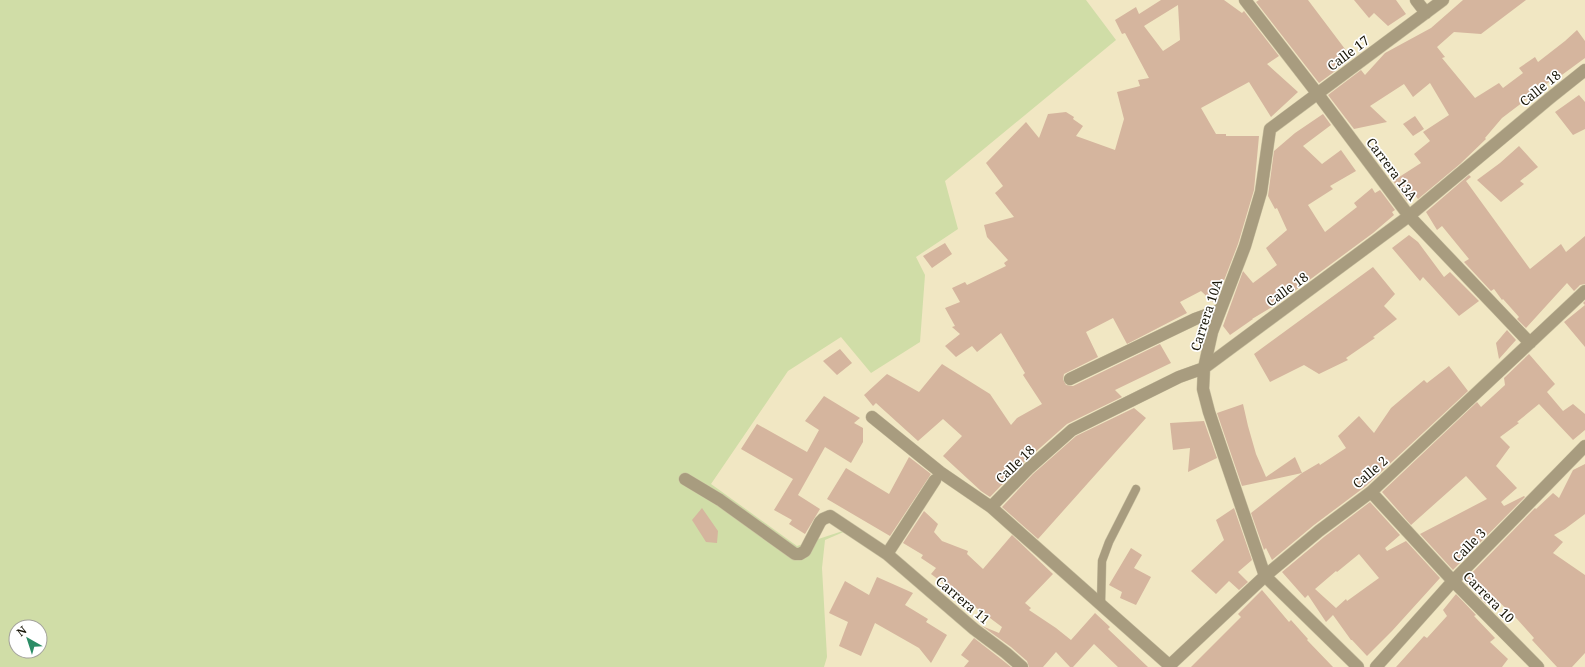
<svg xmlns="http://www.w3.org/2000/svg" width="1585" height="667" font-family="'Noto Serif',serif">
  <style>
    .green { fill: #d0dda7; fill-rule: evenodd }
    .building { fill: #d5b59e; fill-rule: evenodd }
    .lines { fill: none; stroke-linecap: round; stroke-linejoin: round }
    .lane-casing { stroke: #cac1a1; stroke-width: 9 }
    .street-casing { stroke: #cac1a1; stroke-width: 13 }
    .lane { stroke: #a89c7f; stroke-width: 8 }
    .street { stroke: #a89c7f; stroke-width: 12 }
    .labels { text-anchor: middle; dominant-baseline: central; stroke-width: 3.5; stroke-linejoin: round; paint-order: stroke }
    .street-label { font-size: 13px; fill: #191608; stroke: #fff }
  </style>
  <rect width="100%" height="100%" fill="#f1e7c3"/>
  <path class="green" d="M 0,0 L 1086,0 L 1116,40 L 945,181 L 958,229 L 916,257 L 925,275 L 920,342 L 871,373 L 841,337 L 788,371 L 711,484 L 797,546 L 855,527 L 825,540 L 822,568 L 827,657 L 824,667 L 0,667 ZM 16,627 L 40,627 L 40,651 L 16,651 Z"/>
  <path class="building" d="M 1161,0 L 1224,0 L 1242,13 L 1244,11 L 1279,56 L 1267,64 L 1298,92 L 1271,117 L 1249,82 L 1201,108 L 1216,134 L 1226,134 L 1226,136 L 1259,136 L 1254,190 L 1238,244 L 1215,304 L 1201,291 L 1180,302 L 1187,313 L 1127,344 L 1113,318 L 1086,332 L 1098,357 L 1064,374 L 1063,379 L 1066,385 L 1073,386 L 1160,344 L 1171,363 L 1115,390 L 1122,397 L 1067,424 L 1023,463 L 990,497 L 981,491 L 943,456 L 962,436 L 943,419 L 918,441 L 876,403 L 873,406 L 864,395 L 887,374 L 919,392 L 942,364 L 990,394 L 1011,425 L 1017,418 L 1042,404 L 1023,375 L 1025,373 L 1001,333 L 977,352 L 972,346 L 956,357 L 945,346 L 960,334 L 952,327 L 955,326 L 945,308 L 960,302 L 952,288 L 965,282 L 967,285 L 1006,266 L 1004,263 L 1008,260 L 987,237 L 984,225 L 1014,217 L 995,193 L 1003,186 L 986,163 L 1026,122 L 1039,138 L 1048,114 L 1066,112 L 1074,117 L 1073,119 L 1083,126 L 1076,136 L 1115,150 L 1124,119 L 1117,92 L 1140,86 L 1138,80 L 1149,78 L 1125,33 L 1122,34 L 1115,20 L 1136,7 L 1139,14 ZM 1178,5 L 1180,40 L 1163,51 L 1144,26 Z
    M 1259,0 L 1308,0 L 1348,53 L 1342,57 L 1346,63 L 1319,83 L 1256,2 Z
    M 1354,0 L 1396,0 L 1406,14 L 1388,26 L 1374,13 L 1369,18 Z
    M 1463,0 L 1526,0 L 1481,34 L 1454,32 L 1437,47 L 1445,57 L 1442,58 L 1475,98 L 1499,83 L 1503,88 L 1523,73 L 1519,68 L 1535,57 L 1538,62 L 1565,41 L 1577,30 L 1585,41 L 1585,58 L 1555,80 L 1553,79 L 1502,118 L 1485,138 L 1486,139 L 1460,164 L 1418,199 L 1415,195 L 1407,201 L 1393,181 L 1421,163 L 1414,154 L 1430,141 L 1423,132 L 1449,115 L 1430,83 L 1413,97 L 1404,84 L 1370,106 L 1387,122 L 1354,129 L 1328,95 L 1361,70 L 1365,75 L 1385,53 L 1431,28 Z
    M 1579,95 L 1585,102 L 1585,129 L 1573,135 L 1555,112 Z
    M 1323,114 L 1331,125 L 1303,146 L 1322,164 L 1341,150 L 1356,171 L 1330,186 L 1333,189 L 1308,205 L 1325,232 L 1357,207 L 1354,203 L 1372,188 L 1375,193 L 1380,190 L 1395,210 L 1392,212 L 1394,215 L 1373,233 L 1277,304 L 1252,319 L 1253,319 L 1230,335 L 1223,326 L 1243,271 L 1253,283 L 1277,265 L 1266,248 L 1287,230 L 1277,208 L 1275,209 L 1268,196 L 1274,151 L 1295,133 Z
    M 1415,116 L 1424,129 L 1413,136 L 1403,124 Z
    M 1519,146 L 1538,167 L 1520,181 L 1524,184 L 1501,202 L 1477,180 L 1500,163 Z
    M 1469,175 L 1471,177 L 1466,181 L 1530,269 L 1561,244 L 1566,252 L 1585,236 L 1585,284 L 1580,285 L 1574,291 L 1567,283 L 1526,328 L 1517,319 L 1519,317 L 1503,299 L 1502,300 L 1494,289 L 1491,291 L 1464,262 L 1469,259 L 1442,226 L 1437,230 L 1426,212 Z
    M 1409,235 L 1418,242 L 1444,277 L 1450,272 L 1479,301 L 1459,316 L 1423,277 L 1420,281 L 1392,248 Z
    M 945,243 L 952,254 L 932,268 L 923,256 Z
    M 1373,267 L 1395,294 L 1384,306 L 1397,319 L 1373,337 L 1375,338 L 1346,358 L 1348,360 L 1319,374 L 1304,365 L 1270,382 L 1254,354 Z
    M 1585,301 L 1585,347 L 1564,322 L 1585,305 L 1583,303 Z
    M 1507,330 L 1516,340 L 1499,359 L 1496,343 Z
    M 840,349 L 852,363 L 837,375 L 823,361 Z
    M 1529,354 L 1555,384 L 1547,392 L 1563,411 L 1573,404 L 1585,414 L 1585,430 L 1573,440 L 1539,404 L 1517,422 L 1519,423 L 1500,437 L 1510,447 L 1496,466 L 1517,488 L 1501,502 L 1504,506 L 1524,496 L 1525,497 L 1453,570 L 1420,534 L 1487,499 L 1466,476 L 1411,525 L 1382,492 L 1477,402 L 1481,407 L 1505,385 L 1504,378 Z
    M 1449,366 L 1468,391 L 1366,486 L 1314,525 L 1272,560 L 1266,548 L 1264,550 L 1251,513 L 1302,473 L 1242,486 L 1217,413 L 1243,404 L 1248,426 L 1256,454 L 1266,477 L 1295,457 L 1302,473 L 1319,463 L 1320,465 L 1346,448 L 1338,436 L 1359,416 L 1374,433 L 1391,408 L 1424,380 L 1427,383 Z
    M 824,396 L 860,418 L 854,423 L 863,428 L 863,442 L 851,463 L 825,447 L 798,495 L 820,509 L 805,534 L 789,524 L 792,520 L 774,510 L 793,479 L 741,449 L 757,424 L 807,452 L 819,430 L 805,421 Z
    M 1134,408 L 1146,418 L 1038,539 L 1002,507 L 1033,474 L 1076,436 Z
    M 1204,421 L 1217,458 L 1188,472 L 1190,448 L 1173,450 L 1170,423 Z
    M 909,457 L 931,474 L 890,536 L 827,499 L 846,468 L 889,494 Z
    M 1585,464 L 1585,514 L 1565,529 L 1554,535 L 1563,542 L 1553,553 L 1585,575 L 1585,653 L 1572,667 L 1557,667 L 1532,640 L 1534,638 L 1517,619 L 1494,597 L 1486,604 L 1464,581 L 1535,508 L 1536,509 L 1553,493 L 1559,498 L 1573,470 Z
    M 1370,502 L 1400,535 L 1385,548 L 1387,551 L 1406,541 L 1440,578 L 1392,631 L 1367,656 L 1352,640 L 1351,640 L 1333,615 L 1326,622 L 1308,595 L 1305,598 L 1282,572 L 1324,537 ZM 1359,554 L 1379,578 L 1347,601 L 1346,599 L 1336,608 L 1315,589 L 1336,571 L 1337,572 Z
    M 702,508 L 718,531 L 717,543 L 706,542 L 692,520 Z
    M 1234,508 L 1252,560 L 1238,572 L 1248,582 L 1239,590 L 1229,581 L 1216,594 L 1191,571 L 1224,540 L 1216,520 Z
    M 924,511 L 938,524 L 934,532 L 942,541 L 968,551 L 967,554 L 983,569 L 1012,535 L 1053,574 L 1025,603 L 1031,608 L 1029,610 L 1056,628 L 1071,640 L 1095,613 L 1110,627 L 1108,629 L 1148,667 L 1118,667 L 1094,644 L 1073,667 L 1070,667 L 1056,652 L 1043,667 L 1029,667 L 1027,661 L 1011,647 L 982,626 L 999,633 L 1002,627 L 931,574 L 936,568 L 921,558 L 923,555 L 903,543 Z
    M 1131,548 L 1142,555 L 1134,568 L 1151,577 L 1136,605 L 1120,598 L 1122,592 L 1109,585 Z
    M 877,577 L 913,593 L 905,605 L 928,619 L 926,622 L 947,635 L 931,663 L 919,648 L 875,623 L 861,656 L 839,646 L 848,622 L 829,613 L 845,581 L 869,595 Z
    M 1262,590 L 1289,622 L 1291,620 L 1308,639 L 1307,640 L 1333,667 L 1191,667 L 1241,617 L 1238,614 Z
    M 1456,594 L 1476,615 L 1474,616 L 1495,638 L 1490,642 L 1508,659 L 1502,667 L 1396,667 L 1424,636 L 1427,638 L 1447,616 L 1443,610 Z
    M 974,638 L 1001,659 L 1011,667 L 964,667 L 969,661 L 961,655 Z"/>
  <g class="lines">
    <defs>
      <path id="lane" d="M 1101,604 L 1102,561 L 1109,542 L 1136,489"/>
      <path id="street" d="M 1245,0 L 1317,93 L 1409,216 L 1530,343
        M 1416,0 L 1426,13
        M 1070,379 L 1195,319 L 1220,310
        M 872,417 L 940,472 L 991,507 L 1169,665
        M 685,479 L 720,500 L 795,554 L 800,554 L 805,551 L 820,522 L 823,519 L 830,516 L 887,554 L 974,629 L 1006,653 L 1022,667
        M 1371,492 L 1453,581 L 1538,667
        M 991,507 L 1028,469 L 1072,430 L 1179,377 L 1204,368 L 1409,216 L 1550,98 L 1585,70
        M 887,554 L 935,480
        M 1168,667 L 1265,576 L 1319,531 L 1371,492 L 1585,291
        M 1358,667 L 1265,576 L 1209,412 L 1203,389 L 1204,368 L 1212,332 L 1245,246 L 1261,192 L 1270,129 L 1443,0
        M 1376,667 L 1453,581 L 1585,446"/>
    </defs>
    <use href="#lane" class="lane-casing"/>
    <use href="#street" class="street-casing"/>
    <use href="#lane" class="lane"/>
    <use href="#street" class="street"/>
  </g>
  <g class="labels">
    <g class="street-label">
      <text transform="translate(1348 53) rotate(-37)">Calle 17</text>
      <text transform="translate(1540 88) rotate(-39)">Calle 18</text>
      <text transform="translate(1392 169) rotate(53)">Carrera 13A</text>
      <text transform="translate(1287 289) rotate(-36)">Calle 18</text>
      <text transform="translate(1206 315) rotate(-72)">Carrera 10A</text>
      <text transform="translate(1015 464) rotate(-44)">Calle 18</text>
      <text transform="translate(1370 472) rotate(-41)">Calle 2</text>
      <text transform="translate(1469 545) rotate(-46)">Calle 3</text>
      <text transform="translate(1489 597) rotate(45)">Carrera 10</text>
      <text transform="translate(963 600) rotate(40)">Carrera 11</text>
    </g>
  </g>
  <g transform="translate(28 639) rotate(321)"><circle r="19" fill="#ffffff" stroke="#a3a29c"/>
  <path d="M0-3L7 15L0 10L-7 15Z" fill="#2b8c65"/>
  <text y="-6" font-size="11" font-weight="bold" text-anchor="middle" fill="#191608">N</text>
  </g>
</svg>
